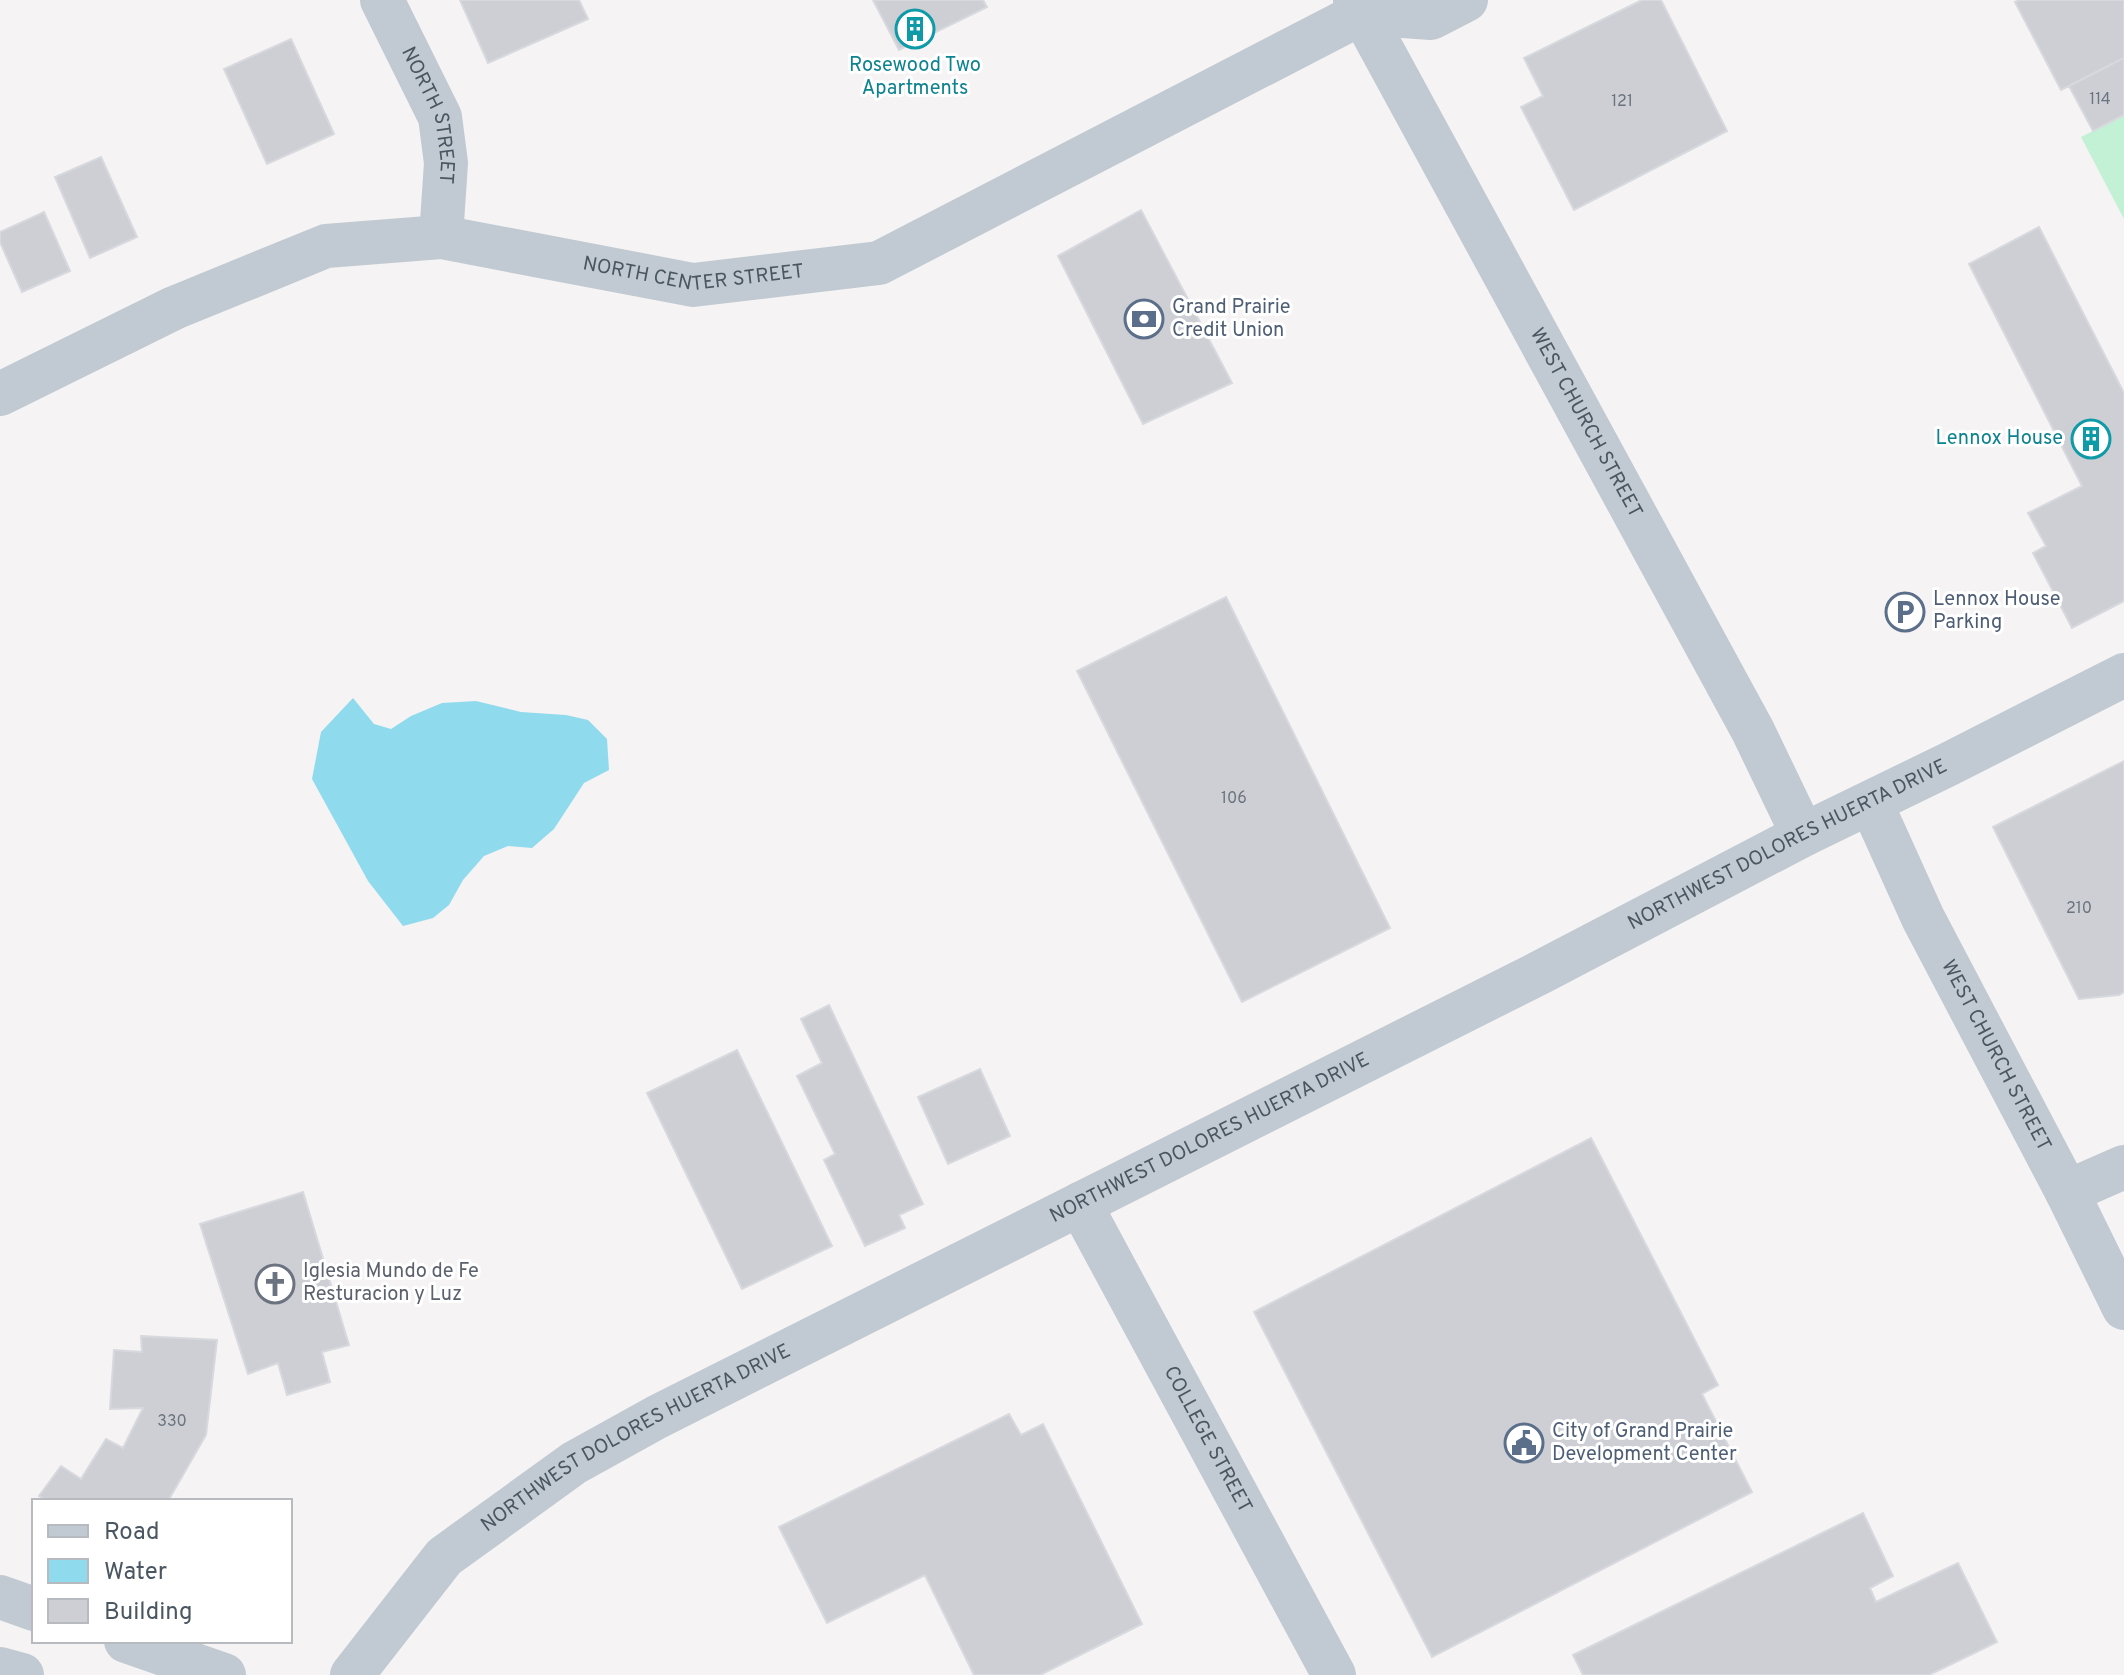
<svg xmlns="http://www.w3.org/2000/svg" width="2124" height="1675" font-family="Overpass,sans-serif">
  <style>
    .green { fill: #c3f1d5 }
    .water { fill: #90daee }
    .building { fill: #cdcfd5; stroke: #d7d9de; stroke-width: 2 }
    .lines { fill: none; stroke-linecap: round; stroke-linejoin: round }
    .minor { stroke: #c1cad2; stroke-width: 44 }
    .labels { text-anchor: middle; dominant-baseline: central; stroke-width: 6; stroke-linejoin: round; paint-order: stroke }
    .number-label { font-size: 16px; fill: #6b747e }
    .culture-label { font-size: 20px; fill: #0d838f; stroke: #fff }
    .street-label { font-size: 20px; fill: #4a5661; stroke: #fff }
    .service-label { font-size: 20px; fill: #4e5e75; stroke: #fff; text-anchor: start }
    .worship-label { font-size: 20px; fill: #5b616d; stroke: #fff; text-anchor: start }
  </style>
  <rect width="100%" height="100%" fill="#f5f3f3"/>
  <path class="green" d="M 2124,115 L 2124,219 L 2081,137 Z"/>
  <path class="water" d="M 353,698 L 374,724 L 391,729 L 411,716 L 442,703 L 476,701 L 521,712 L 566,715 L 588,720 L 607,739 L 609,770 L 584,783 L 554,829 L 532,848 L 508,846 L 484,856 L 463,880 L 449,905 L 433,918 L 403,926 L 368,881 L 312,779 L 321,732 Z"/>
  <path class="building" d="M 460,0 L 579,0 L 588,19 L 488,63 Z
    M 873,0 L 983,0 L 987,7 L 899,50 Z
    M 1642,0 L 1661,0 L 1727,131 L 1574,210 L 1521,107 L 1543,96 L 1524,58 Z
    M 2019,0 L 2124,0 L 2124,58 L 2061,90 L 2015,2 Z
    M 291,39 L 334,134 L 267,164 L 224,69 Z
    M 2124,58 L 2124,115 L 2093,131 L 2069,86 Z
    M 101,157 L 137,237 L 90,258 L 55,177 Z
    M 1141,210 L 1232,383 L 1143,424 L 1058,256 Z
    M 44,212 L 70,271 L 22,292 L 0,242 L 0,232 Z
    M 2039,227 L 2124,393 L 2124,601 L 2072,628 L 2033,553 L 2046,546 L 2028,513 L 2082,486 L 1969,264 Z
    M 1226,597 L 1390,928 L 1242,1002 L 1077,671 Z
    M 2124,761 L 2124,992 L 2119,995 L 2079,999 L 1993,827 Z
    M 829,1005 L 923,1204 L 899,1215 L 905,1228 L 865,1246 L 824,1160 L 835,1154 L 797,1076 L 822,1063 L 801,1019 Z
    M 737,1050 L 832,1246 L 742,1289 L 647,1093 Z
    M 980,1069 L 1010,1136 L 948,1164 L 918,1097 Z
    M 1591,1138 L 1718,1385 L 1702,1394 L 1752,1492 L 1432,1657 L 1254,1312 Z
    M 303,1192 L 349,1345 L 322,1352 L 330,1382 L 287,1395 L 278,1363 L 248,1374 L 200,1224 Z
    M 141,1336 L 217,1340 L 206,1435 L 168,1501 L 47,1501 L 39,1496 L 61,1466 L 81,1479 L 106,1439 L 123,1448 L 143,1408 L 110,1409 L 114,1350 L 142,1352 Z
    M 1009,1414 L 1021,1435 L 1043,1424 L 1142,1624 L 1040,1675 L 974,1675 L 925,1575 L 827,1623 L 779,1527 Z
    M 1863,1513 L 1893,1576 L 1870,1588 L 1876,1602 L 1958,1563 L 1997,1642 L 1929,1675 L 1583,1675 L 1573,1655 Z"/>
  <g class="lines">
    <g class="minor">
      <path id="s1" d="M 382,0 L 440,117 L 446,163 L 441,237"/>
      <path id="s2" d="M 1355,0 L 1753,731 L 1803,835"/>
      <path d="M 1362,13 L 1431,18 L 1466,0"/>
      <path id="s3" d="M 0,394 L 174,308 L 326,246 L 441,237 L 693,285 L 879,263 L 1362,13 L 1370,0"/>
      <path id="s4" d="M 1871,803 L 1923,918 L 2067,1192 L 2124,1308"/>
      <path d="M 2067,1192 L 2124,1167"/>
      <path id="s5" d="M 1080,1204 L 1334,1675"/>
      <path d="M 0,1597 L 34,1609"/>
      <path d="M 126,1641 L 224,1675"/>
      <path d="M 0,1669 L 22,1675"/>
      <path id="s6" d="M 352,1675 L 444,1557 L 574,1463 L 657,1417 L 1541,972 L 1803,835 L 1949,764 L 2124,675"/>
    </g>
  </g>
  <defs>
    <symbol id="building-ring" viewBox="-11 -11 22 22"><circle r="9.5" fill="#fff" stroke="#0f9aa8" stroke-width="1.5"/><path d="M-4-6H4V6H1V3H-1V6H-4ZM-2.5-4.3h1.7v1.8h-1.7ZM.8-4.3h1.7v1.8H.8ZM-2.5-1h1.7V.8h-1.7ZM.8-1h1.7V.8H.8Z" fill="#0f9aa8"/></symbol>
    <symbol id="bank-ring" viewBox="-11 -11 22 22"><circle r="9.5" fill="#fff" stroke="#5c6f8a" stroke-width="1.5"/><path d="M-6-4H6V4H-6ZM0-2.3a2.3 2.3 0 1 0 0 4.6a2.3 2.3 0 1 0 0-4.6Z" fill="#5c6f8a"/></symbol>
    <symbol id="parking-ring" viewBox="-11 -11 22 22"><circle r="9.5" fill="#fff" stroke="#5c6f8a" stroke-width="1.5"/><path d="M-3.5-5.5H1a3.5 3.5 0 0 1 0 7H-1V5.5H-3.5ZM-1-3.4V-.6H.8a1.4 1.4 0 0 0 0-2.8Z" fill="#5c6f8a"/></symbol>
    <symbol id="church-ring" viewBox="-11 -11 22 22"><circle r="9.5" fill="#fff" stroke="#6b7280" stroke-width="1.5"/><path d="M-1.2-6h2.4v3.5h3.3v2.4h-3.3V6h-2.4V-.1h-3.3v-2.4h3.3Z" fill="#6b7280"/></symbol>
    <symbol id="civic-ring" viewBox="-11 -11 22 22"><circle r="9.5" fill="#fff" stroke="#5c6f8a" stroke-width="1.5"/><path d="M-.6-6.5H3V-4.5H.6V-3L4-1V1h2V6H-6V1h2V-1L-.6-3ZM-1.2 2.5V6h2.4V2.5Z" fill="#5c6f8a"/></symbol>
  </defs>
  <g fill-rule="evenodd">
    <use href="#building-ring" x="893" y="7" width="44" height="44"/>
    <use href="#bank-ring" x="1122" y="297" width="44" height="44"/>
    <use href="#building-ring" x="2069" y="417" width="44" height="44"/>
    <use href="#parking-ring" x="1883" y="590" width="44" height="44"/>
    <use href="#church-ring" x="253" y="1262" width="44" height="44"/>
    <use href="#civic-ring" x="1502" y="1421" width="44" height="44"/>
  </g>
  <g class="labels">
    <g class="number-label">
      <text x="2100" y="100">114</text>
      <text x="1622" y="102">121</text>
      <text x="1234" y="799">106</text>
      <text x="2079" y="909">210</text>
      <text x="172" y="1422">330</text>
    </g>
    <g class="culture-label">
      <text x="915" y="66">Rosewood Two<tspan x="915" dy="23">Apartments</tspan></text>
      <text x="2063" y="439" text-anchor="end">Lennox House</text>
    </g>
    <g class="street-label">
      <text stroke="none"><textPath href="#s1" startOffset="126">NORTH STREET</textPath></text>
      <text stroke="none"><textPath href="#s3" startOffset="730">NORTH CENTER STREET</textPath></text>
      <text stroke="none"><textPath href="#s2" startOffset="482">WEST CHURCH STREET</textPath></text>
      <text stroke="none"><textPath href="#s6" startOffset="1672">NORTHWEST DOLORES HUERTA DRIVE</textPath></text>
      <text stroke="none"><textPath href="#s4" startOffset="282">WEST CHURCH STREET</textPath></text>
      <text stroke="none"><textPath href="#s6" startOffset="1024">NORTHWEST DOLORES HUERTA DRIVE</textPath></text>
      <text stroke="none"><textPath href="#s6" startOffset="376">NORTHWEST DOLORES HUERTA DRIVE</textPath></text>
      <text stroke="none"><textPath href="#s5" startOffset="268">COLLEGE STREET</textPath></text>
    </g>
    <g class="service-label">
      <text x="1172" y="308">Grand Prairie<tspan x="1172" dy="23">Credit Union</tspan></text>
      <text x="1933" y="600">Lennox House<tspan x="1933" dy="23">Parking</tspan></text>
      <text x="1552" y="1432">City of Grand Prairie<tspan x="1552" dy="23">Development Center</tspan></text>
    </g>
    <g class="worship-label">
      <text x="303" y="1272">Iglesia Mundo de Fe<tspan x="303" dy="23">Resturacion y Luz</tspan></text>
    </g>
  </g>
  <rect x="32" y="1499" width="260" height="144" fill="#ffffff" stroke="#b7bbc0" stroke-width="2"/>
  <rect x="48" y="1525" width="40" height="12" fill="#c1cad2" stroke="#b7bbc0" stroke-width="2"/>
  <text x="104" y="1539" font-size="24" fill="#4a5661">Road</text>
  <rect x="48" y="1559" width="40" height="24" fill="#90daee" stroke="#b7bbc0" stroke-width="2"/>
  <text x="104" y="1579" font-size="24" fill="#4a5661">Water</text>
  <rect x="48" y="1599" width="40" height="24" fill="#cdcfd5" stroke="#b7bbc0" stroke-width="2"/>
  <text x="104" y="1619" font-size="24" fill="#4a5661">Building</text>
</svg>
